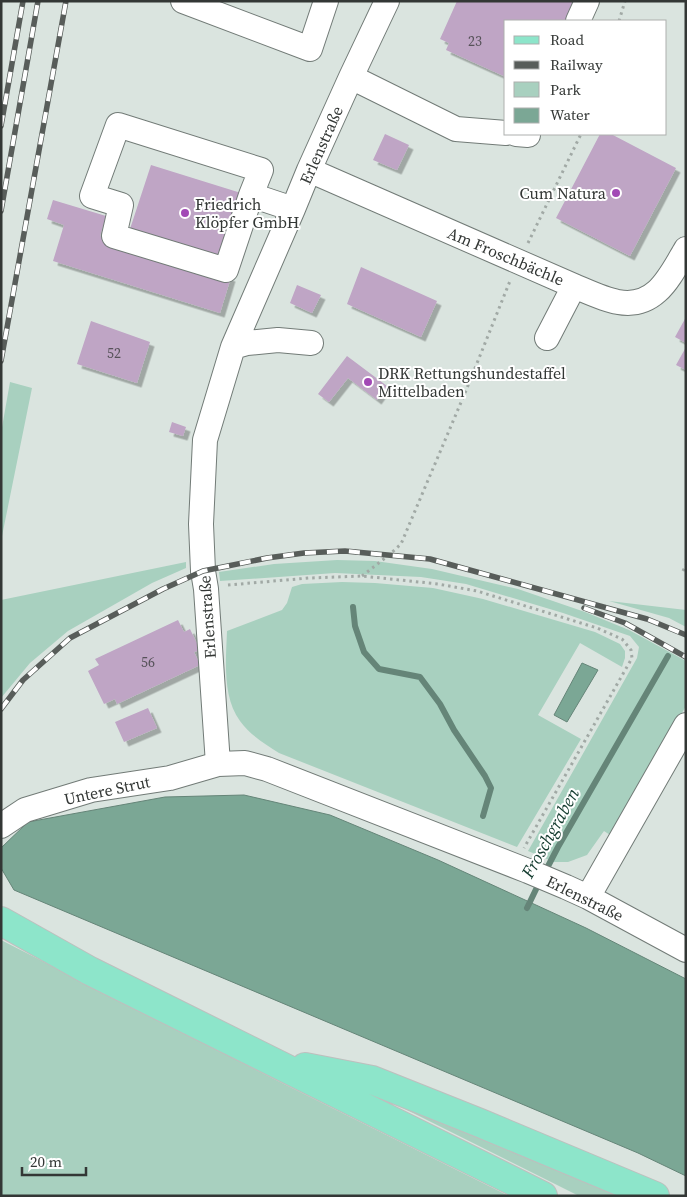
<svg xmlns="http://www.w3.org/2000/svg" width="687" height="1197" font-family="'Source Serif 4',serif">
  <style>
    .green { fill: #a8d0bf }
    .water { fill: #7ba795; stroke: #658578 }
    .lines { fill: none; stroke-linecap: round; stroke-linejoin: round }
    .stream { stroke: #658578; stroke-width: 6 }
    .building { fill: #bfa5c5; filter: url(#shadow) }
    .minor-casing { stroke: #727b77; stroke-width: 26 }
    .major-casing { stroke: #bebfbe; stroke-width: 30 }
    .path { stroke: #a1a9a5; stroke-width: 3; stroke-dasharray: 2.5 4; stroke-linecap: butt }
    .minor { stroke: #fff; stroke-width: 24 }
    .major { stroke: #8de5ca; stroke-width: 28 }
    .rail-casing { stroke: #585d5a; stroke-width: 5.5 }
    .rail { stroke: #fff; stroke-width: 4; stroke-dasharray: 11; stroke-linecap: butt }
    .poi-dot { fill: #a249b5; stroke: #fff; stroke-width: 2 }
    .labels { text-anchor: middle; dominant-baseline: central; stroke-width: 4; stroke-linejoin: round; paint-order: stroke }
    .number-label { font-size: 14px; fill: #565259 }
    .street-label { font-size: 16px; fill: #333735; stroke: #fff }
    .poi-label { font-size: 16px; fill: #333735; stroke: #fff; text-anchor: start }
    .water-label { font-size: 18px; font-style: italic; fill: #133b2e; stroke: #fff }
  </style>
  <defs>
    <filter id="shadow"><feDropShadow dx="4.5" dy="4.5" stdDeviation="0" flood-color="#0004"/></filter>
  </defs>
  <rect width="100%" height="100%" fill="#dae4df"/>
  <path class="green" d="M 10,382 L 32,388 L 1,541 L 1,433 Z
    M 337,560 L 375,561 L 432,569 L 518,589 L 585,612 L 629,630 L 686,661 L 686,706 L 610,835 L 604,831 L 587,855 L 568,862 L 554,862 L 528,851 L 637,658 L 639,647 L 630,636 L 563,613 L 466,584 L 421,577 L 335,573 L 220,581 L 219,572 L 274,564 Z
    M 186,562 L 186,568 L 152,583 L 68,631 L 30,663 L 1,698 L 1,600 Z
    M 342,582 L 375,583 L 433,588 L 483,599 L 595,632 L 620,644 L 625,651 L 625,658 L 622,667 L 580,643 L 538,715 L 581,739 L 517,847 L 279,753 C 265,744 250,735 240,721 C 222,697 226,659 227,631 L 282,610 L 287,603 L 292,587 L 302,584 Z
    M 609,601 L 686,610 L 686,627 L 669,618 Z
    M 1,940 L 278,1081 L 509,1196 L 1,1196 Z
    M 363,1088 L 626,1196 L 579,1196 Z"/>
  <path class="water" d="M 582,663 L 598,670 L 567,722 L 554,715 Z
    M 244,795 L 330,815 L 438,860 L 586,928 L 686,979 L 686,1176 L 638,1153 L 14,890 L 1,868 L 1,848 L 28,822 L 165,797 Z"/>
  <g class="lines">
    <path class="stream" d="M 353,607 L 355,626 L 364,652 L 379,669 L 420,677 L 440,704 L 454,730 L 485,776 L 491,788 L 483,816
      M 545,872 L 558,847 L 668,656
      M 527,908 L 540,881"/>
  </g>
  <path class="building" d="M 457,1 L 580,1 L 571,21 L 506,21 L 506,77 L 446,50 L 449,43 L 440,39 Z
    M 385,134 L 409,145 L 397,170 L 373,160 Z
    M 600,134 L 611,134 L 676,168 L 630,256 L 556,218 Z
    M 151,165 L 241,193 L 219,261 L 129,232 Z
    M 53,200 L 106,216 L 100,236 L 231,277 L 220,313 L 53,261 L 64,225 L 47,219 Z
    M 361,267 L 437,301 L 421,337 L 347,304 Z
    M 297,285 L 321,295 L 312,313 L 290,303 Z
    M 686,317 L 686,343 L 675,337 Z
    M 91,321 L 150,342 L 137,383 L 77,364 Z
    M 686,347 L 686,370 L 676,365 Z
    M 347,356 L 387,386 L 377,400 L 348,378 L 329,402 L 318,394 Z
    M 172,422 L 186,427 L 183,436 L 169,432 Z
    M 178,620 L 184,632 L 190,629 L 200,650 L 194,652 L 200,665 L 117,704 L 115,699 L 104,704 L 88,671 L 99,665 L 95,659 Z
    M 148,708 L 157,728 L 124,742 L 115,722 Z"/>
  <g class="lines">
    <defs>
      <path id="minor" d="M 183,1 L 310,49 L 326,1
        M 578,21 L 587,1
        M 351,77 L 456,129 L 506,133
        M 516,134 L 528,135 L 528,134
        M 309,170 L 574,286 C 586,291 605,300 618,302 C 656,309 670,276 686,249
        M 251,195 L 226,270 L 114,236 L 121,205 L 92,196 L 118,125 L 261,170 L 251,195 L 293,209
        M 547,338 L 574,286
        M 233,347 L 247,343 L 278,340 L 311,343
        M 218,764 L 206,589 L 203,571 L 201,524 L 205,440 L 233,347 L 293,209 L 309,170 L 351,77 L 387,1
        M 1,826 L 25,810 L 91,790 L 170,778 L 218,764 L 245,763 L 267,769 L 528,871 L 566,887 L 588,897 L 686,950
        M 588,897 L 686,725"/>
      <path id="major" d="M 1,921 L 90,971 L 543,1196
        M 305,1067 L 372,1080 L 480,1123 L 655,1196"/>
    </defs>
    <use href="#minor" class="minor-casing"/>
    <use href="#major" class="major-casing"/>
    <path class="path" d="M 619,21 L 625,1
      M 528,243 L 581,134
      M 683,571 L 686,565
      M 362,576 L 389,555 L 401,544 L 465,393 L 510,281
      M 228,585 L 309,578 L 362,576 L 438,584 L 477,591 L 597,628 L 622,639 L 631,650 L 632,658 L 524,848"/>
    <use href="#minor" class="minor"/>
    <use href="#major" class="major"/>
    <defs>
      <path id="rail" d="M 1,126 L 23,1
        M 1,211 L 38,1
        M 1,361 L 66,1
        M 584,608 L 625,623 L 686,657
        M 1,709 L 23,680 L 70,638 L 163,589 L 203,571 L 267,558 L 304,553 L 345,551 L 430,559 L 647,619 L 686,635"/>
    </defs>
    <use href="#rail" class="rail-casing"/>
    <use href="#rail" class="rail"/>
  </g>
  <g class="poi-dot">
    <circle cx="616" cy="193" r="5"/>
    <circle cx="185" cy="213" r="5"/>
    <circle cx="368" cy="382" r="5"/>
  </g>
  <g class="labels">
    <g class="number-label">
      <text x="475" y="41">23</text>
      <text x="114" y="353">52</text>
      <text x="148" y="662">56</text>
    </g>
    <g class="street-label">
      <text transform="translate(321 145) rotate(-66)">Erlenstraße</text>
      <text transform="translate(506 256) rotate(23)">Am Froschbächle</text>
      <text transform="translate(207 617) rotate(-94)">Erlenstraße</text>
      <text transform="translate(107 790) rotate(-12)">Untere Strut</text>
      <text transform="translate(585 898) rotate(26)">Erlenstraße</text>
    </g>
    <g class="poi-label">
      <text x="606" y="193" text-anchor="end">Cum Natura</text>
      <text x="195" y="204">Friedrich<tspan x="195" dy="18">Klöpfer GmbH</tspan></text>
      <text x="378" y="373">DRK Rettungshundestaffel<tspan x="378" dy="18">Mittelbaden</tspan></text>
    </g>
    <g class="water-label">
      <text transform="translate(550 833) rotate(-61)">Froschgraben</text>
    </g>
  </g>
  <rect width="687" height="1197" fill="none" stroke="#333735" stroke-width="5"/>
  <rect x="504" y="20" width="162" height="115" fill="#ffffff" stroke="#adafae"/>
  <rect x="514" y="36" width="25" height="8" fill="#8de5ca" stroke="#adafae"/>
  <text x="550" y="45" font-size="15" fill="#333735">Road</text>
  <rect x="514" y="61" width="25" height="8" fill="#585d5a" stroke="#adafae"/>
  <text x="550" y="70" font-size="15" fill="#333735">Railway</text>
  <rect x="514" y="82" width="25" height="15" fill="#a8d0bf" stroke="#adafae"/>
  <text x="550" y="95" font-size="15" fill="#333735">Park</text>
  <rect x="514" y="108" width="25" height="15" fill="#7ba795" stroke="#adafae"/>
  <text x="550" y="120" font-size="15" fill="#333735">Water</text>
  <path d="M22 1167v8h64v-8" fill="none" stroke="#333735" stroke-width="2.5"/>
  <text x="30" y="1167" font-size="15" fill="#333735" stroke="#ffffff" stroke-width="4" paint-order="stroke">20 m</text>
</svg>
